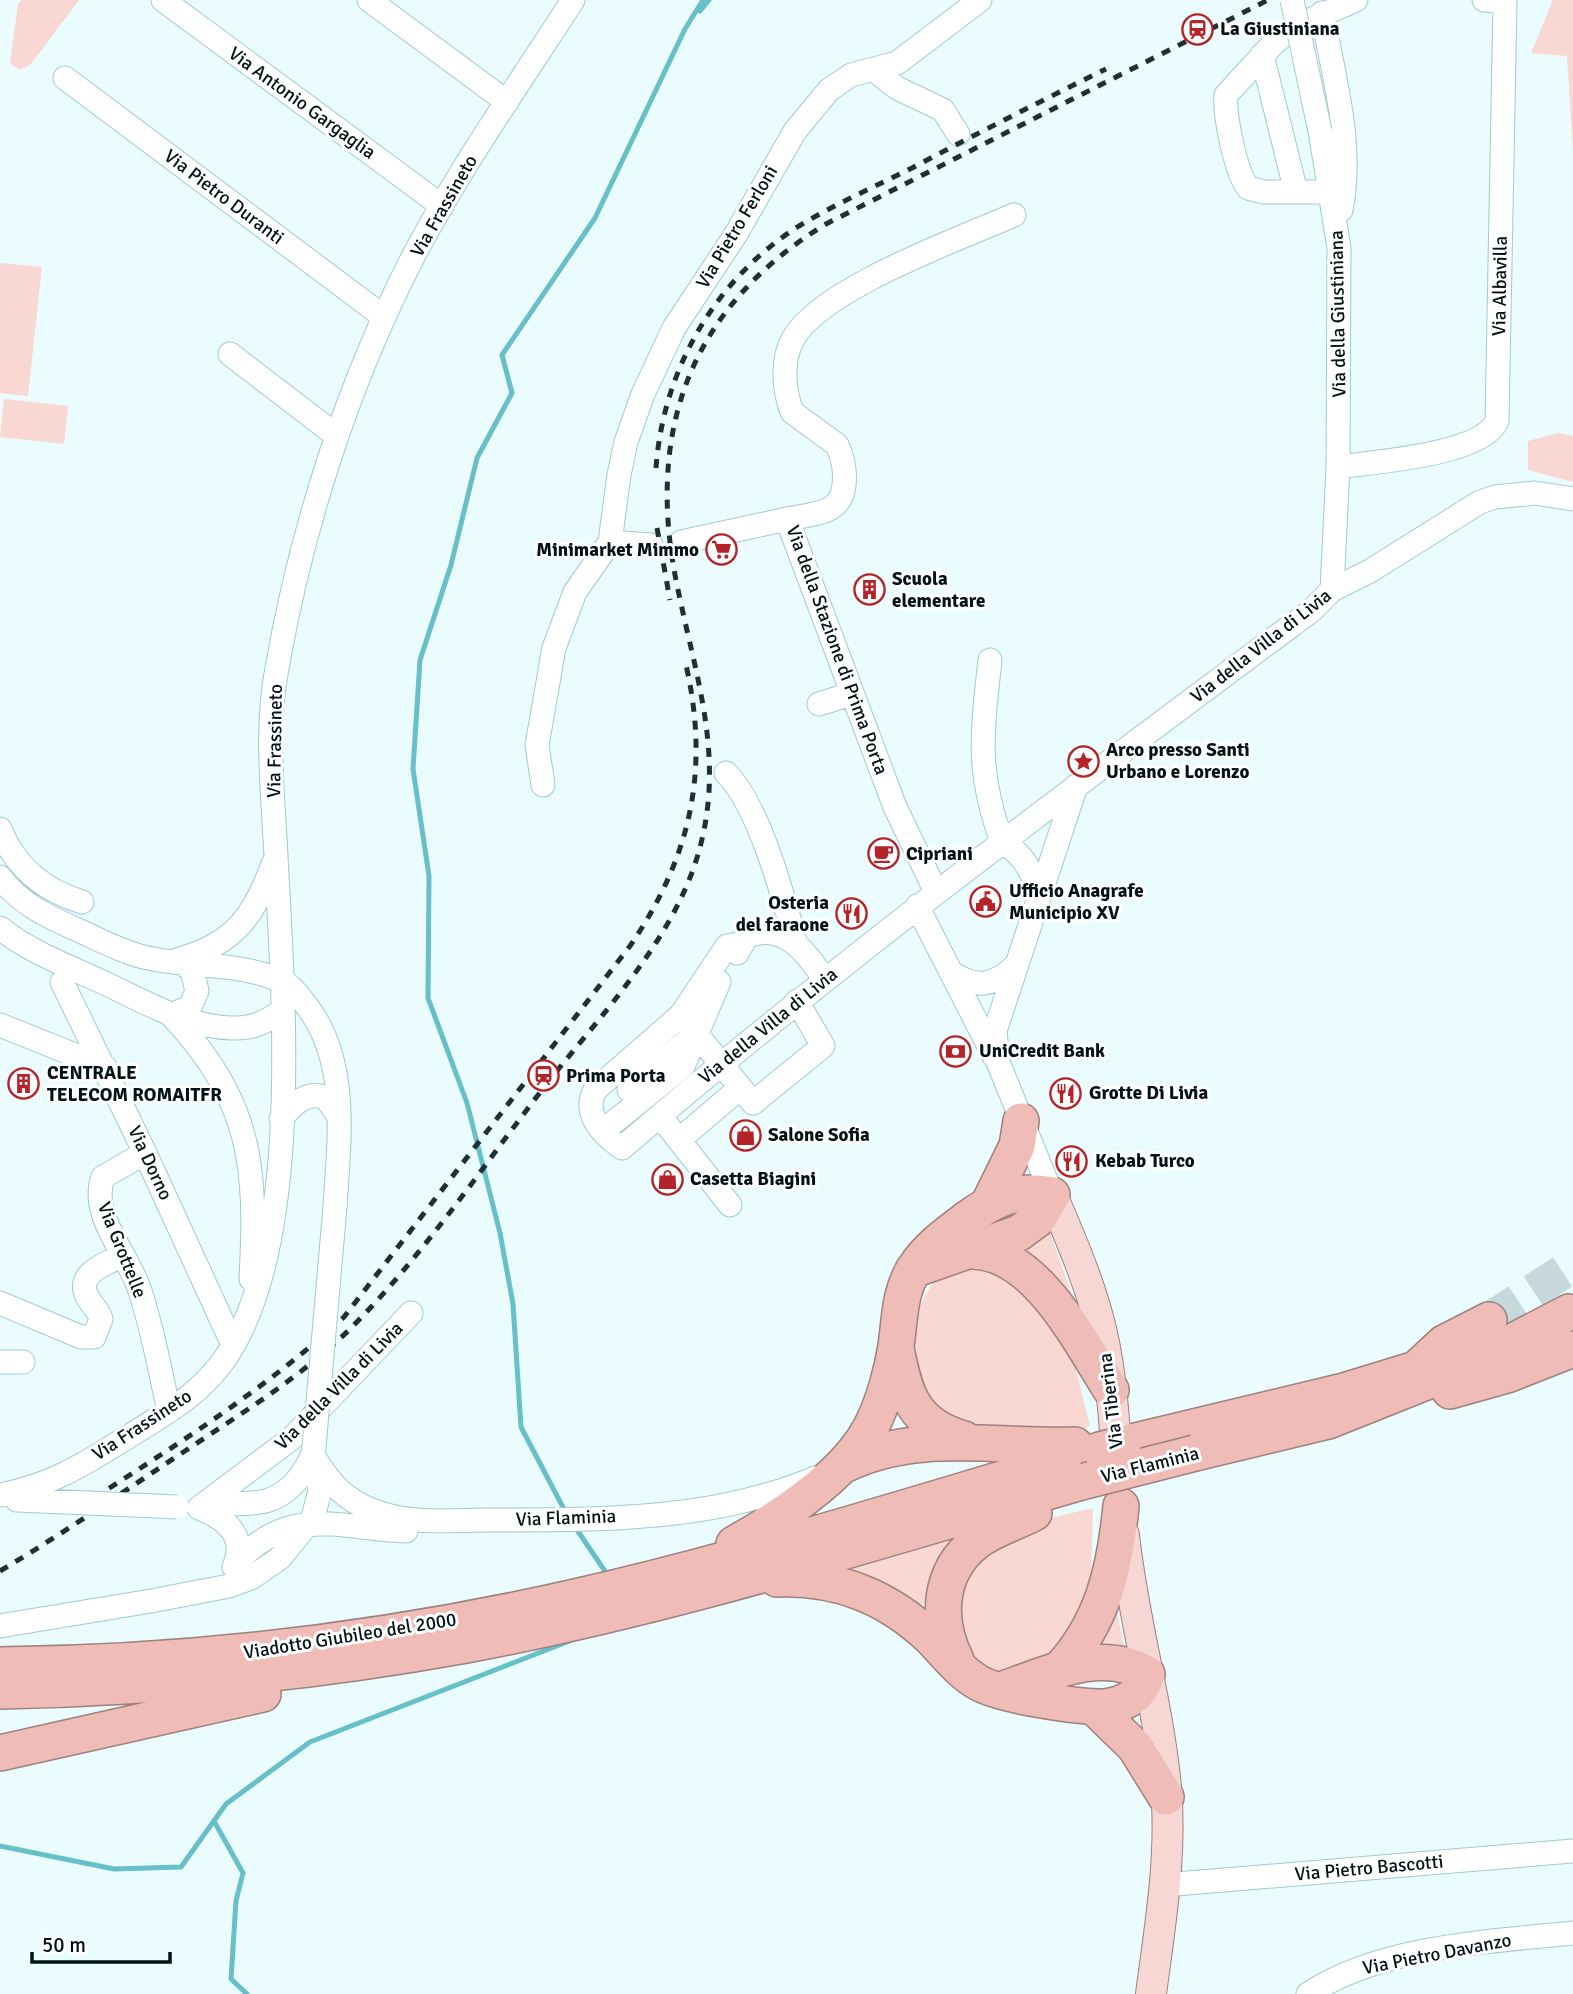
<svg xmlns="http://www.w3.org/2000/svg" width="1573" height="1994" font-family="Signika,sans-serif">
  <style>
    .green { fill: #f9d7d3 }
    .lines { fill: none; stroke-linecap: round; stroke-linejoin: round }
    .stream { stroke: #67bfc8; stroke-width: 5 }
    .highway-tunnel { stroke: #c7d9da; stroke-width: 35; stroke-dasharray: 35 18; stroke-linecap: butt }
    .minor-casing { stroke: #9fcbd0; stroke-width: 25 }
    .major-casing { stroke: #9d817e; stroke-width: 32 }
    .highway-casing { stroke: #9d817e; stroke-width: 38 }
    .minor { stroke: #fff; stroke-width: 23 }
    .major { stroke: #f6d7d4; stroke-width: 30 }
    .highway { stroke: #f0bcb7; stroke-width: 35 }
    .rail { stroke: #203032; stroke-width: 5; stroke-dasharray: 9 9; stroke-linecap: butt }
    .minor-bridge-casing { stroke: #9fcbd0; stroke-width: 25; stroke-linecap: butt }
    .highway-bridge-casing { stroke: #9d817e; stroke-width: 38; stroke-linecap: butt }
    .minor-bridge { stroke: #fff; stroke-width: 23 }
    .highway-bridge { stroke: #f0bcb7; stroke-width: 35 }
    .labels { text-anchor: middle; dominant-baseline: central; stroke-width: 6; stroke-linejoin: round; paint-order: stroke }
    .poi-label { font-size: 19px; font-weight: bold; fill: #031315; stroke: #fff; text-anchor: start }
    .street-label { font-size: 19px; fill: #031315; stroke: #fff }
  </style>
  <rect width="100%" height="100%" fill="#eafcfd"/>
  <path class="green" d="M 22,0 L 79,0 L 31,64 L 20,70 L 10,63 L 18,4 Z
    M 1553,0 L 1573,0 L 1573,151 L 1567,56 L 1531,53 Z
    M 0,263 L 42,267 L 28,396 L 0,393 Z
    M 4,399 L 68,406 L 64,444 L 0,437 Z
    M 1558,433 L 1573,436 L 1573,482 L 1528,470 L 1528,441 Z
    M 1048,1228 L 1087,1335 L 1019,1255 L 1025,1245 Z
    M 964,1268 L 992,1271 L 1029,1291 L 1075,1365 L 1090,1426 L 1078,1432 L 963,1431 L 931,1414 C 917,1367 901,1321 937,1278 Z
    M 1093,1508 L 1091,1582 L 1075,1628 L 1032,1673 L 985,1673 L 953,1635 L 969,1565 L 1046,1519 Z
    M 969,1530 L 929,1602 L 916,1605 L 851,1572 L 850,1567 Z
    M 1116,1606 L 1125,1652 L 1098,1650 Z"/>
  <g class="lines">
    <path class="stream" d="M 700,11 L 709,0
      M 566,1513 L 521,1427 L 513,1304 L 500,1233 L 467,1103 L 428,998 L 429,876 L 413,769 L 420,660 L 451,565 L 477,458 L 512,393 L 502,355 L 595,218 L 685,29 L 703,0
      M 575,1527 L 609,1577
      M 214,1821 L 243,1873 L 236,1901 L 231,1979 L 247,1994
      M 0,1846 L 114,1869 L 181,1867 L 226,1804 L 310,1742 L 572,1640"/>
    <path class="highway-tunnel" d="M 1489,1320 L 1573,1265"/>
    <defs>
      <path id="minor" d="M 163,0 L 442,206
        M 369,0 L 507,102
        M 1322,13 C 1334,78 1354,145 1341,210
        M 1262,55 L 1296,192
        M 874,70 L 897,88 L 943,110 L 958,134
        M 65,78 L 384,317
        M 1320,131 L 1339,248 L 1338,467 L 1332,590
        M 1331,192 L 1264,192 L 1248,188 C 1236,173 1224,115 1226,95 L 1273,44 L 1294,27 L 1356,0
        M 230,354 L 337,436
        M 1338,467 C 1373,462 1482,455 1497,421 L 1505,2 L 1484,0
        M 610,542 L 651,545
        M 681,542 L 787,519
        M 990,660 C 982,734 976,770 1002,842
        M 819,704 L 851,694
        M 726,773 C 759,806 783,895 795,941
        M 543,785 L 537,745 L 554,648 L 575,592 L 610,542 L 619,475 L 626,442 L 643,394 L 674,328 L 736,234 L 795,131 L 829,90 L 851,75 L 897,63 L 980,0
        M 0,829 C 15,867 43,890 82,902
        M 1002,842 C 1024,854 1030,870 1040,892
        M 0,877 C 20,904 48,917 78,930 C 102,941 128,955 153,959 C 194,967 240,963 279,980 C 291,984 299,996 306,1005 C 350,1061 339,1140 335,1207
        M 936,892 L 895,807 L 787,519 C 801,516 819,515 831,508 C 851,496 845,461 837,445 L 792,412 C 784,391 781,360 793,339 C 820,289 959,239 1014,215
        M 917,906 L 994,1056
        M 0,928 C 30,952 66,965 100,981 C 142,1000 185,1027 232,1028 C 253,1029 265,1022 282,1011
        M 743,943 L 727,946 L 681,1015 L 595,1090 C 582,1114 603,1135 622,1148 C 843,958 1077,785 1311,611 L 1332,590 L 1370,571 L 1480,502 L 1495,497 L 1535,493 L 1573,499
        M 737,953 L 746,937 C 783,920 807,953 825,980
        M 183,958 C 235,943 255,914 273,864
        M 952,973 C 977,989 995,986 1016,965
        M 62,982 L 145,1153 L 233,1345
        M 171,1015 C 252,1102 257,1165 251,1279
        M 171,1015 L 190,1007 L 197,991 L 192,970 L 177,960
        M 0,1025 L 105,1067
        M 690,1026 L 753,1103 L 823,1046 L 797,1001
        M 629,1090 L 694,1035
        M 660,1116 L 730,1205
        M 281,1119 C 293,1104 307,1090 326,1098 L 338,1115
        M 603,1131 L 683,1066 L 719,982
        M 679,1140 L 740,1088
        M 145,1153 L 103,1177 C 89,1216 129,1255 140,1291 C 153,1330 160,1371 169,1411
        M 1052,1195 L 998,1062 L 995,1031 L 1076,786
        M 0,1303 L 81,1337 L 94,1337 L 101,1319 C 98,1309 91,1305 87,1296 C 75,1273 108,1263 123,1255
        M 0,1362 L 23,1362
        M 313,1455 C 329,1482 344,1500 374,1511 C 410,1525 452,1520 490,1520 C 599,1520 713,1521 815,1478
        M 0,1495 C 53,1485 86,1463 131,1435 C 165,1414 200,1394 224,1360 C 304,1246 283,993 276,856 C 273,794 265,730 277,668 C 302,526 348,383 414,255 C 461,166 519,84 573,0
        M 17,1500 L 88,1503
        M 201,1507 C 241,1498 269,1515 299,1478 C 305,1469 313,1459 314,1448
        M 199,1508 L 292,1438 L 411,1313
        M 199,1508 C 225,1518 248,1536 234,1567
        M 237,1562 C 290,1505 338,1528 406,1531
        M 0,1626 L 151,1601 L 229,1586 L 251,1578 L 280,1558 L 313,1517 L 320,1491 L 315,1464
        M 1164,1885 L 1573,1851
        M 1308,1994 C 1381,1946 1487,1942 1573,1933"/>
      <path id="major" d="M 1052,1195 C 1071,1240 1091,1285 1102,1333 C 1112,1377 1114,1423 1118,1468
        M 1124,1535 C 1133,1620 1158,1702 1166,1787 C 1172,1856 1160,1926 1151,1994"/>
      <path id="highway" d="M 989,1203 L 1017,1146 L 1021,1121
        M 968,1251 C 1035,1248 1080,1342 1111,1390
        M 896,1348 C 905,1396 914,1425 964,1439
        M 1450,1391 L 1507,1375 L 1573,1349
        M 1123,1444 L 1344,1391 L 1416,1369 L 1444,1343 L 1489,1320
        M 1195,1453 L 1328,1421 L 1466,1366 L 1569,1312
        M 844,1465 C 917,1429 997,1448 1075,1445
        M 734,1544 C 780,1518 846,1475 871,1427 C 883,1404 892,1372 896,1346 C 900,1319 899,1293 914,1269 C 927,1248 948,1233 968,1218 C 994,1199 1018,1188 1052,1195 L 1038,1219 L 1019,1233 L 913,1270
        M 777,1579 C 839,1577 888,1597 932,1639 C 946,1654 961,1673 979,1683 C 1003,1696 1077,1707 1105,1707 C 1127,1704 1141,1695 1147,1674 C 1101,1647 1047,1674 1001,1690
        M 956,1660 C 936,1620 938,1572 976,1542 C 993,1529 1015,1523 1034,1513
        M 0,1665 C 198,1663 395,1639 588,1594 C 761,1554 930,1499 1100,1450
        M 1059,1670 C 1103,1623 1115,1568 1121,1506
        M 0,1691 C 157,1688 311,1673 466,1645 C 676,1606 880,1540 1085,1481
        M 1094,1707 L 1135,1747 L 1166,1797
        M 0,1753 L 263,1694"/>
    </defs>
    <use href="#minor" class="minor-casing"/>
    <use href="#major" class="major-casing"/>
    <use href="#highway" class="highway-casing"/>
    <use href="#minor" class="minor"/>
    <use href="#major" class="major"/>
    <use href="#highway" class="highway"/>
    <path class="rail" d="M 656,468 C 663,370 715,279 799,226 C 835,204 874,187 912,168 C 976,134 1041,101 1106,69
      M 657,528 L 670,600
      M 94,1498 C 181,1442 268,1387 344,1317 L 630,946 C 691,857 710,770 686,665
      M 0,1571 C 64,1533 126,1490 188,1449 C 245,1411 304,1375 353,1326 C 427,1251 487,1160 552,1077 C 604,1012 668,944 695,864 C 728,764 697,683 677,585 C 645,431 690,307 826,224 L 1268,0"/>
    <defs>
      <path id="minor-bridge" d="M 1292,0 L 1320,131
        M 314,1447 L 335,1207
        M 88,1503 L 177,1507"/>
      <path id="highway-bridge" d="M 1100,1450 L 1123,1444
        M 1085,1481 L 1195,1453"/>
    </defs>
    <use href="#minor-bridge" class="minor-bridge-casing"/>
    <use href="#highway-bridge" class="highway-bridge-casing"/>
    <use href="#minor-bridge" class="minor-bridge"/>
    <use href="#highway-bridge" class="highway-bridge"/>
  </g>
  <defs>
    <symbol id="station-ring" viewBox="-11 -11 22 22"><circle r="9.5" fill="#fff" stroke="#b42327" stroke-width="1.5"/><path d="M-3-6H3Q5-6 5-4V2Q5 4 3 4L4.5 6H3L1.5 4h-3L-3 6H-4.5L-3 4Q-5 4-5 2V-4Q-5-6-3-6ZM-3.5-4v3h7v-3ZM-3.5 1v1.5H-2V1ZM2 1v1.5H3.5V1Z" fill="#b42327"/></symbol>
    <symbol id="supermarket-ring" viewBox="-11 -11 22 22"><circle r="9.5" fill="#fff" stroke="#b42327" stroke-width="1.5"/><path d="M-6-5.5h2.5l.6 2H6L4.5 2H-2.5L-4.4-4H-6ZM-1.5 3.2a1.3 1.3 0 1 0 .1 0ZM3 3.2a1.3 1.3 0 1 0 .1 0Z" fill="#b42327"/></symbol>
    <symbol id="building-ring" viewBox="-11 -11 22 22"><circle r="9.5" fill="#fff" stroke="#b42327" stroke-width="1.5"/><path d="M-4-6H4V6H1V3H-1V6H-4ZM-2.5-4.3h1.7v1.8h-1.7ZM.8-4.3h1.7v1.8H.8ZM-2.5-1h1.7V.8h-1.7ZM.8-1h1.7V.8H.8Z" fill="#b42327"/></symbol>
    <symbol id="sight-ring" viewBox="-11 -11 22 22"><circle r="9.5" fill="#fff" stroke="#b42327" stroke-width="1.5"/><path d="M0-6L1.8-2.2L6-1.7L2.9 1.2L3.7 5.4L0 3.3L-3.7 5.4L-2.9 1.2L-6-1.7L-1.8-2.2Z" fill="#b42327"/></symbol>
    <symbol id="cafe-ring" viewBox="-11 -11 22 22"><circle r="9.5" fill="#fff" stroke="#b42327" stroke-width="1.5"/><path d="M-5.5-4.5H6V0H3Q3 3.5 0 3.5H-2.5Q-5.5 3.5-5.5 0ZM3-3.2v2h1.7v-2ZM-6 4.5H4V6H-6Z" fill="#b42327"/></symbol>
    <symbol id="civic-ring" viewBox="-11 -11 22 22"><circle r="9.5" fill="#fff" stroke="#b42327" stroke-width="1.5"/><path d="M-.6-6.5H3V-4.5H.6V-3L4-1V1h2V6H-6V1h2V-1L-.6-3ZM-1.2 2.5V6h2.4V2.5Z" fill="#b42327"/></symbol>
    <symbol id="restaurant-ring" viewBox="-11 -11 22 22"><circle r="9.5" fill="#fff" stroke="#b42327" stroke-width="1.5"/><path d="M-5-6h1v4h1v-4h1v4h1v-4h1v5L-1.5 .5V6h-2V.5L-5-1ZM5-6V6H3V1.5H1.5Q1.5-4 5-6Z" fill="#b42327"/></symbol>
    <symbol id="bank-ring" viewBox="-11 -11 22 22"><circle r="9.5" fill="#fff" stroke="#b42327" stroke-width="1.5"/><path d="M-6-4H6V4H-6ZM0-2.3a2.3 2.3 0 1 0 0 4.6a2.3 2.3 0 1 0 0-4.6Z" fill="#b42327"/></symbol>
    <symbol id="shop-ring" viewBox="-11 -11 22 22"><circle r="9.5" fill="#fff" stroke="#b42327" stroke-width="1.5"/><path d="M-5-2.5h2.3a2.7 3.5 0 0 1 5.4 0H5L5.5 6h-11ZM-1.5-2.5h3a1.5 2.3 0 0 0-3 0Z" fill="#b42327"/></symbol>
  </defs>
  <g fill-rule="evenodd">
    <use href="#station-ring" x="1180" y="12" width="35" height="35"/>
    <use href="#supermarket-ring" x="704" y="532" width="35" height="35"/>
    <use href="#building-ring" x="852" y="572" width="35" height="35"/>
    <use href="#sight-ring" x="1066" y="744" width="35" height="35"/>
    <use href="#cafe-ring" x="866" y="836" width="35" height="35"/>
    <use href="#civic-ring" x="968" y="884" width="35" height="35"/>
    <use href="#restaurant-ring" x="834" y="896" width="35" height="35"/>
    <use href="#bank-ring" x="938" y="1034" width="35" height="35"/>
    <use href="#station-ring" x="526" y="1058" width="35" height="35"/>
    <use href="#building-ring" x="6" y="1066" width="35" height="35"/>
    <use href="#restaurant-ring" x="1048" y="1076" width="35" height="35"/>
    <use href="#shop-ring" x="728" y="1118" width="35" height="35"/>
    <use href="#restaurant-ring" x="1054" y="1144" width="35" height="35"/>
    <use href="#shop-ring" x="650" y="1162" width="35" height="35"/>
  </g>
  <g class="labels">
    <g class="poi-label">
      <text x="1220" y="29">La Giustiniana</text>
      <text x="699" y="550" text-anchor="end">Minimarket Mimmo</text>
      <text x="892" y="579">Scuola<tspan x="892" dy="22">elementare</tspan></text>
      <text x="1106" y="750">Arco presso Santi<tspan x="1106" dy="22">Urbano e Lorenzo</tspan></text>
      <text x="906" y="854">Cipriani</text>
      <text x="1009" y="891">Ufficio Anagrafe<tspan x="1009" dy="22">Municipio XV</tspan></text>
      <text x="829" y="903" text-anchor="end">Osteria<tspan x="829" dy="22">del faraone</tspan></text>
      <text x="979" y="1051">UniCredit Bank</text>
      <text x="47" y="1073">CENTRALE<tspan x="47" dy="22">TELECOM ROMAITFR</tspan></text>
      <text x="566" y="1076">Prima Porta</text>
      <text x="1089" y="1093">Grotte Di Livia</text>
      <text x="768" y="1135">Salone Sofia</text>
      <text x="1095" y="1161">Kebab Turco</text>
      <text x="690" y="1179">Casetta Biagini</text>
    </g>
    <g class="street-label">
      <text transform="translate(302 103) rotate(36)">Via Antonio Gargaglia</text>
      <text transform="translate(224 197) rotate(37)">Via Pietro Duranti</text>
      <text transform="translate(444 206) rotate(-60)">Via Frassineto</text>
      <text transform="translate(737 227) rotate(-59)">Via Pietro Ferloni</text>
      <text transform="translate(1500 286) rotate(-89)">Via Albavilla</text>
      <text transform="translate(1338 314) rotate(-91)">Via della Giustiniana</text>
      <text transform="translate(1261 646) rotate(-38)">Via della Villa di Livia</text>
      <text transform="translate(837 650) rotate(70)">Via della Stazione di Prima Porta</text>
      <text transform="translate(275 741) rotate(-89)">Via Frassineto</text>
      <text transform="translate(768 1026) rotate(-39)">Via della Villa di Livia</text>
      <text transform="translate(150 1163) rotate(65)">Via Dorno</text>
      <text transform="translate(122 1250) rotate(68)">Via Grottelle</text>
      <text transform="translate(339 1386) rotate(-45)">Via della Villa di Livia</text>
      <text transform="translate(1111 1401) rotate(-97)">Via Tiberina</text>
      <text transform="translate(142 1425) rotate(-33)">Via Frassineto</text>
      <text transform="translate(1150 1465) rotate(-14)">Via Flaminia</text>
      <text transform="translate(566 1518) rotate(-2)">Via Flaminia</text>
      <text transform="translate(350 1636) rotate(-9)">Viadotto Giubileo del 2000</text>
      <text transform="translate(1369 1868) rotate(-5)">Via Pietro Bascotti</text>
      <text transform="translate(1437 1954) rotate(-11)">Via Pietro Davanzo</text>
    </g>
  </g>
  <path d="M32 1952v10h138v-10" fill="none" stroke="#031315" stroke-width="3.5"/>
  <text x="42" y="1952" font-size="21" fill="#031315" stroke="#ffffff" stroke-width="5" paint-order="stroke">50 m</text>
</svg>
